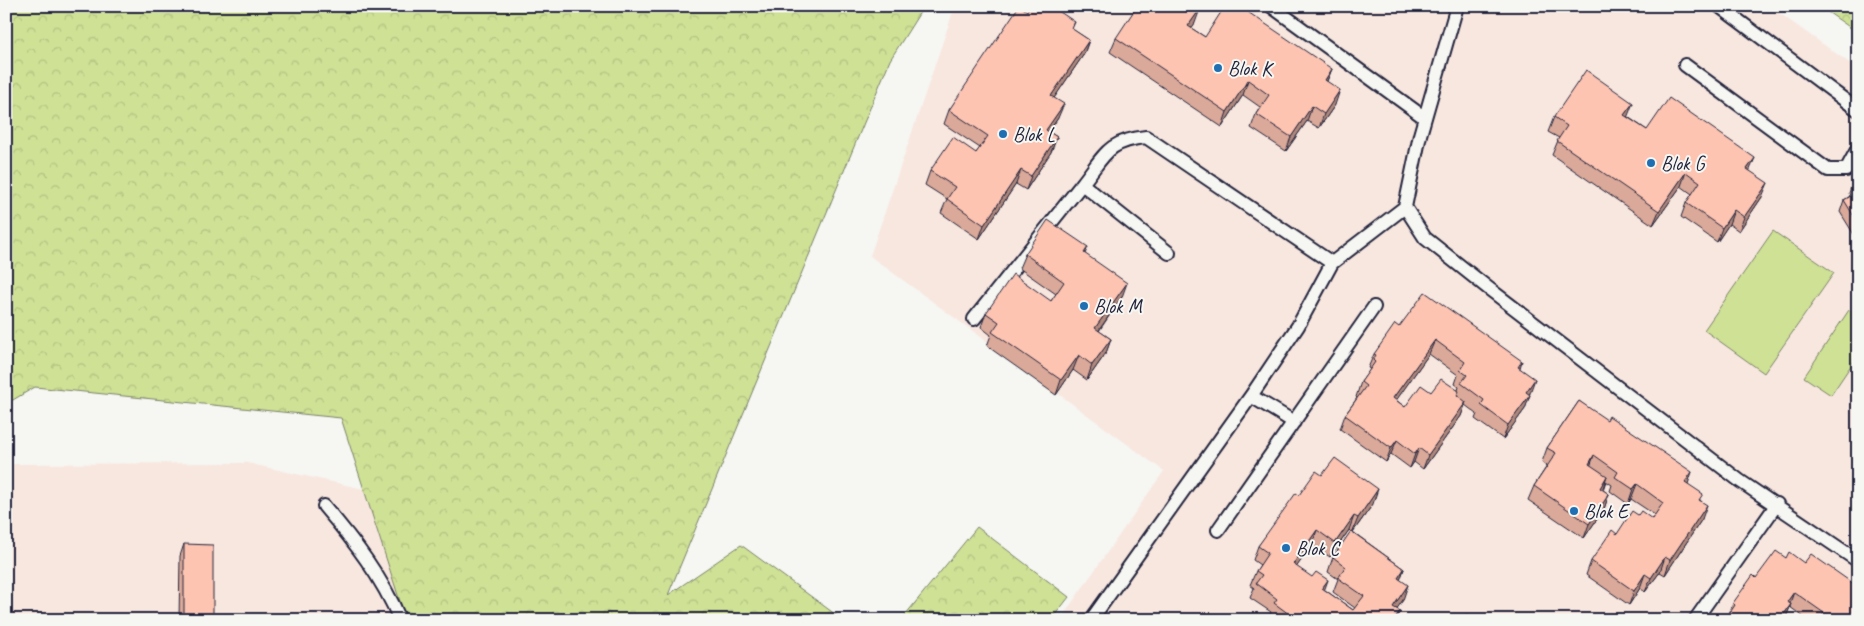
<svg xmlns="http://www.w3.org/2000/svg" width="1864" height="626" font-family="Caveat,sans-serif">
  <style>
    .built { fill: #f8e7df }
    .forest { fill: url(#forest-crowns); stroke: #788268 }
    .garden { fill: #cfe195; stroke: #788268 }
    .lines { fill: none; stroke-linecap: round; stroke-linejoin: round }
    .lane-casing { stroke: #22223b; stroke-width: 16 }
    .lane { stroke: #f6f6f2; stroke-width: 12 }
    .wall { fill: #daa999; stroke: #22223b; fill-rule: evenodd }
    .shaded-wall { fill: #b1897d; stroke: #22223b }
    .building { fill: #fdc4b2; stroke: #22223b }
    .poi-dot { fill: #1f6fb2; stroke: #f6f6f2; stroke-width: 2 }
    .labels { text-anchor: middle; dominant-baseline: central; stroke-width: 4; stroke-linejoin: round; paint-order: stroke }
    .poi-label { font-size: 20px; fill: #22223b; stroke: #f6f6f2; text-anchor: start }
  </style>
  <defs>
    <pattern id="forest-crowns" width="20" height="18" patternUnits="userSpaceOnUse" patternTransform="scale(1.25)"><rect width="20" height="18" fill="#cfe195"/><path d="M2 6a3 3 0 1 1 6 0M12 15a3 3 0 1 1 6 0" fill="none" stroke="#b1c181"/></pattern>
  </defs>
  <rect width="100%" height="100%" fill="#f6f6f2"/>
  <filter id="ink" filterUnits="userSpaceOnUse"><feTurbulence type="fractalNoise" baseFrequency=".02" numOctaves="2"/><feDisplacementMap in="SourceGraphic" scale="10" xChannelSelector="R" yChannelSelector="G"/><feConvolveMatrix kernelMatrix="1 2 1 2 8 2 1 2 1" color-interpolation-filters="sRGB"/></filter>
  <g filter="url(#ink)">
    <path class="built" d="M 955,6 L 1769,6 L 1858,69 L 1858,620 L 1060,620 L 1164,471 L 870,256 Z
      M 247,463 L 440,506 L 477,620 L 6,620 L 6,464 Z"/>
    <path class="forest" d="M 6,6 L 924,6 L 890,60 L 668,595 L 741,545 L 843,620 L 406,620 L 341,418 L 35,387 L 6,404 Z
      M 1819,6 L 1858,6 L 1858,33 Z
      M 977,527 L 1069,597 L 1051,620 L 901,620 Z"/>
    <path class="garden" d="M 1773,231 L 1834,273 L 1764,373 L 1704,330 Z
      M 1849,310 L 1858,316 L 1858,355 L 1831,395 L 1804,377 Z"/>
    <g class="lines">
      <defs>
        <path id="lane" d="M 1271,6 L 1425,118
          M 1719,6 L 1858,110
          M 1685,65 L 1828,170 L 1846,170 L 1858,148
          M 1405,207 L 1425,238 L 1488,288 L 1740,481 L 1858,561
          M 1169,253 L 1082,184 C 1105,155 1107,141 1146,137 L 1332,263
          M 974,319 L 1082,184
          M 1251,396 L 1298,326 L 1332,263 L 1405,207 L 1420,135 L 1457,6
          M 324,506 C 354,541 382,577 400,620
          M 1218,530 L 1374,307
          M 1091,620 L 1251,396 L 1294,422
          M 1695,620 L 1777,504"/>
      </defs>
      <use href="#lane" class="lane-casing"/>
      <use href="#lane" class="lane"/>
    </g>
    <path class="wall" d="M 1027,11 L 1075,22 L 1072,29 L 1089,40 L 1084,54 L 1054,98 L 1058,118 L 1049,132 L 1057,137 L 1051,152 L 1026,190 L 1016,184 L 979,239 L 941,213 L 947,199 L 925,185 L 930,171 L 976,153 L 980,148 L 944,124 L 949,110 Z
      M 1195,23 L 1191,28 L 1205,37 L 1332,69 L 1327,81 L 1335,105 L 1319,128 L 1307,121 L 1286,151 L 1251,128 L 1256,114 L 1260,107 L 1243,95 L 1222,127 L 1110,52 L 1116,38 Z
      M 1554,117 L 1628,117 L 1647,130 L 1750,171 L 1762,197 L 1739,231 L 1729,224 L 1717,242 L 1681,217 L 1686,203 L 1692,194 L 1681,186 L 1653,225 L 1552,155 L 1559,138 L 1548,132 Z
      M 1858,179 L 1858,241 L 1840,212 L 1844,200 L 1850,196 L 1849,193 L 1853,182 Z
      M 1088,247 L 1085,254 L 1122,297 L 1099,331 L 1111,339 L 1106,353 L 1087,380 L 1073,370 L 1056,395 L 987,346 L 991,335 L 981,327 L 986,313 L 1051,301 L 1056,294 L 1019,268 L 1025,254 Z
      M 1399,327 L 1522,361 L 1520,368 L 1530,393 L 1525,409 L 1503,439 L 1475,419 L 1477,414 L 1465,405 L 1461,416 L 1423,469 L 1414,462 L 1410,468 L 1391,454 L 1386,462 L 1340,429 L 1345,415 L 1357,398 L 1356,397 L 1361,382 L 1369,371 L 1370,369 L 1368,368 L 1374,354 ZM 1429,354 L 1458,375 L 1455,384 L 1459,387 L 1458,390 L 1431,392 L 1405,407 L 1396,400 Z
      M 1579,401 L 1688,484 L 1701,501 L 1702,519 L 1665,575 L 1660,572 L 1645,592 L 1640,588 L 1629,605 L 1586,575 L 1591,561 L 1617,534 L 1638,515 L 1652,519 L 1655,515 L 1631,499 L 1628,504 L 1610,491 L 1612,485 L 1606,481 L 1603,490 L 1609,494 L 1604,509 L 1584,538 L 1528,500 L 1534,486 L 1547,466 L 1542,462 L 1547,448 Z
      M 1322,475 L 1373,504 L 1353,532 L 1404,569 L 1400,580 L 1403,600 L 1396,609 L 1396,620 L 1272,620 L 1269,617 L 1271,612 L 1250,598 L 1254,588 L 1250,585 L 1256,571 L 1260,565 L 1253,560 L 1258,546 L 1299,495 ZM 1349,530 L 1351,532 L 1333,557 L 1328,572 L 1338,579 L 1333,592 L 1355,608 L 1353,610 L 1325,590 L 1296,567 L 1312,545 L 1330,557 Z
      M 184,544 L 213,620 L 179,620 L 180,556 Z
      M 1786,558 L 1858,620 L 1808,620 L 1790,607 L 1785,620 L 1725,620 L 1729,614 L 1733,603 L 1756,578 Z"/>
    <path class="shaded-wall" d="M 1200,9 L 1195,23 L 1183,41 L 1188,26 Z
      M 1089,40 L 1084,54 L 1046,110 L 1051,96 Z
      M 1332,69 L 1326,83 L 1325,80 Z
      M 1248,80 L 1243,95 L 1222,127 L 1227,112 Z
      M 1340,90 L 1335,105 L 1319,128 L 1324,114 Z
      M 1633,103 L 1627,118 L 1624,115 Z
      M 1064,104 L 1058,118 L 1040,144 L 1046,130 Z
      M 1312,106 L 1307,121 L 1286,151 L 1291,137 Z
      M 1057,137 L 1051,152 L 1026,190 L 1031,176 Z
      M 1755,158 L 1749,172 L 1747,169 Z
      M 1021,170 L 1016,184 L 979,239 L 984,225 Z
      M 1686,172 L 1681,186 L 1653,225 L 1659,211 Z
      M 1768,183 L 1762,197 L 1739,231 L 1744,217 Z
      M 1734,210 L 1729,224 L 1717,242 L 1722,228 Z
      M 1127,283 L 1122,297 L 1090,343 L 1095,328 Z
      M 1111,339 L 1106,353 L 1087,380 L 1092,365 Z
      M 1435,340 L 1429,354 L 1388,412 L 1393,398 Z
      M 1079,355 L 1073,370 L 1056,395 L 1061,380 Z
      M 1535,379 L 1530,393 L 1521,406 L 1526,392 Z
      M 1530,395 L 1525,409 L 1503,439 L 1508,425 Z
      M 1466,402 L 1461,416 L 1423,469 L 1428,455 Z
      M 1397,440 L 1391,454 L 1386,462 L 1391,448 Z
      M 1419,448 L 1414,462 L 1410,468 L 1415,454 Z
      M 1594,455 L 1589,470 L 1589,464 Z
      M 1692,472 L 1687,487 L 1685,482 Z
      M 1607,476 L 1602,491 L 1600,488 Z
      M 1637,484 L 1631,499 L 1628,504 L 1633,489 Z
      M 1378,489 L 1373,504 L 1352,533 L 1358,518 Z
      M 1609,494 L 1604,509 L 1584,538 L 1589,524 Z
      M 1707,505 L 1702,519 L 1665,575 L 1670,560 Z
      M 1354,516 L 1349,530 L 1330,557 L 1335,543 Z
      M 1317,530 L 1312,545 L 1288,579 L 1293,564 Z
      M 1665,557 L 1660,572 L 1645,592 L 1651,578 Z
      M 1404,569 L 1399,583 L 1398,578 Z
      M 1645,574 L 1640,588 L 1629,605 L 1634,591 Z
      M 1328,580 L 1323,594 L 1322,588 Z
      M 1408,585 L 1403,600 L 1389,620 L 1393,607 Z
      M 1794,592 L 1789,606 L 1787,602 Z
      M 1791,604 L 1785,620 L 1780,620 Z
      M 1400,611 L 1396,620 L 1393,620 Z"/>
    <path class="building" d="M 1019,6 L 1020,6 L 1027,11 L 1030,6 L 1051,6 L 1075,22 L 1071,28 L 1089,40 L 1051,96 L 1064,104 L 1046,130 L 1057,137 L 1031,176 L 1021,170 L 984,225 L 947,199 L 955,187 L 930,171 L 953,137 L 976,153 L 988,136 L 949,110 Z
      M 1137,6 L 1196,6 L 1200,9 L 1188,26 L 1205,37 L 1225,6 L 1239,6 L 1332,69 L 1325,80 L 1340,90 L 1324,114 L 1312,106 L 1291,137 L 1256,114 L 1269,95 L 1248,80 L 1227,112 L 1116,38 Z
      M 1586,70 L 1633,103 L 1624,115 L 1647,130 L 1669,98 L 1755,158 L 1747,169 L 1768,183 L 1744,217 L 1734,210 L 1722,228 L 1686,203 L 1700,182 L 1686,172 L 1659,211 L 1557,141 L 1567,126 L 1554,117 Z
      M 1858,179 L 1858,190 L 1853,182 Z
      M 1858,192 L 1858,223 L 1844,200 Z
      M 1048,220 L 1088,247 L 1084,253 L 1127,283 L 1095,328 L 1111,339 L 1092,365 L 1079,355 L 1061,380 L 992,332 L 999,322 L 986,313 L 1013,274 L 1051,301 L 1064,282 L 1025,254 Z
      M 1425,292 L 1522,361 L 1518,367 L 1535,379 L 1526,392 L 1530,395 L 1508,425 L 1481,405 L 1484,400 L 1461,383 L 1467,375 L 1460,370 L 1465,362 L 1435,340 L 1393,398 L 1405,407 L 1421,385 L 1431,392 L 1441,379 L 1459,391 L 1457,395 L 1466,402 L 1428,455 L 1419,448 L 1415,454 L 1397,440 L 1391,448 L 1345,415 L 1366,386 L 1361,382 L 1375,362 L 1373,360 L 1376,355 L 1374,354 L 1395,324 L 1399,327 Z
      M 1579,401 L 1607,420 L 1609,416 L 1692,472 L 1685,482 L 1703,494 L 1699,500 L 1707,505 L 1670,560 L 1665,557 L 1651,578 L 1645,574 L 1634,591 L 1591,561 L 1612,530 L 1617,534 L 1632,511 L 1638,515 L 1641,511 L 1652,519 L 1663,503 L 1637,484 L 1633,489 L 1615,477 L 1618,472 L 1594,455 L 1589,464 L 1607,476 L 1600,488 L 1609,494 L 1589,524 L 1534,486 L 1556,453 L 1547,448 Z
      M 1335,458 L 1378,489 L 1358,518 L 1354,516 L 1335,543 L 1317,530 L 1293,564 L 1312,577 L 1316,572 L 1328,580 L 1322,588 L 1353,610 L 1364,596 L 1338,578 L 1346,567 L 1333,557 L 1351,531 L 1404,569 L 1398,578 L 1408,585 L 1393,607 L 1400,611 L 1393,620 L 1308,620 L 1306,619 L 1305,620 L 1297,620 L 1274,603 L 1277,599 L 1256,583 L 1262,575 L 1256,571 L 1268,553 L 1258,546 L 1296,493 L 1299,495 L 1316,471 L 1322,475 Z
      M 184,544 L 213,545 L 213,620 L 184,620 Z
      M 1776,551 L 1786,558 L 1789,552 L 1804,563 L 1811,554 L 1858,587 L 1858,620 L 1819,620 L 1824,613 L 1794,592 L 1787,602 L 1791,604 L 1780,620 L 1725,620 L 1735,605 L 1733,603 L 1753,575 L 1756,578 Z
      M 1466,614 L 1475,620 L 1463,620 Z
      M 1453,616 L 1459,620 L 1451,620 Z"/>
  </g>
  <g class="poi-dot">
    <circle cx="1218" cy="68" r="5"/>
    <circle cx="1003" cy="134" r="5"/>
    <circle cx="1651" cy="163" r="5"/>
    <circle cx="1084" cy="306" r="5"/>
    <circle cx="1574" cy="511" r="5"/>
    <circle cx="1286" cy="548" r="5"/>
  </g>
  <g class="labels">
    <g class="poi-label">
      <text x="1228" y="68">Blok K</text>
      <text x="1013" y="134">Blok L</text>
      <text x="1661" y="163">Blok G</text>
      <text x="1094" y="306">Blok M</text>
      <text x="1584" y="511">Blok E</text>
      <text x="1296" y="548">Blok C</text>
    </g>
  </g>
  <rect width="1864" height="626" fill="none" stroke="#f6f6f2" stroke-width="25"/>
  <rect x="12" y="12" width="1839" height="601" fill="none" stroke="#22223b" stroke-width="2" filter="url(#ink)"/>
</svg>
